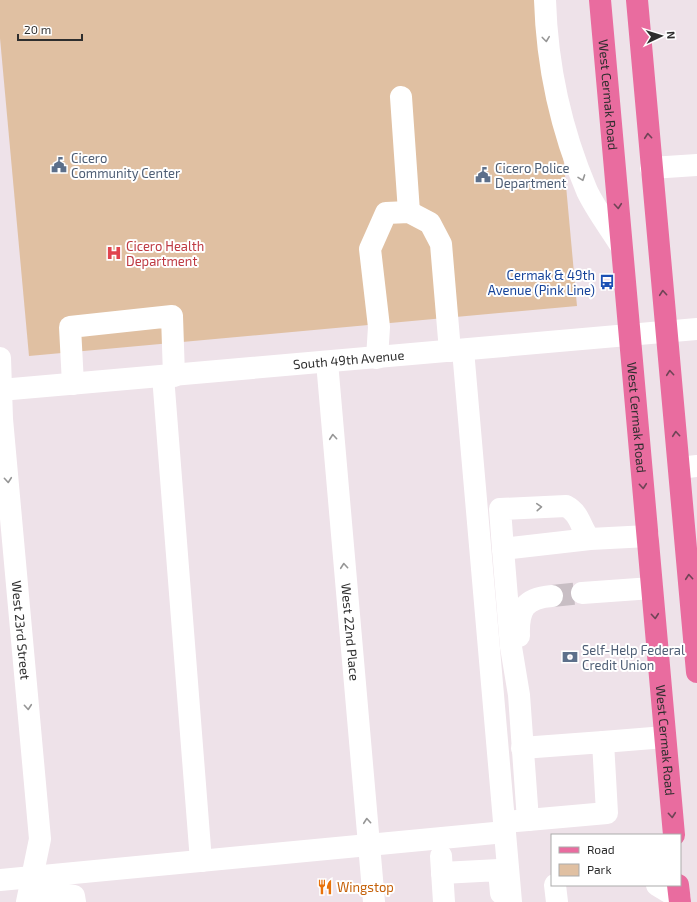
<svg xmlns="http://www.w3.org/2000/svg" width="697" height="902" font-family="'Exo 2',sans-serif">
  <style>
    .green { fill: #e0c0a2 }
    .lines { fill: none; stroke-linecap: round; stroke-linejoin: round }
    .minor-tunnel { stroke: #c8bec4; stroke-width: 22; stroke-dasharray: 22 11; stroke-linecap: butt }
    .minor { stroke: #fff; stroke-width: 22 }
    .major { stroke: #e96c9f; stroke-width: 22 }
    .oneway { stroke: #969696 }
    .oneway2 { stroke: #6f4456 }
    .labels { text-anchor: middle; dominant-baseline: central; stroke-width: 4; stroke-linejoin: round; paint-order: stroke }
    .street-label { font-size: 13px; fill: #2e2e2e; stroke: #fff }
    .service-label { font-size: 13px; fill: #4e5e75; stroke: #fff; text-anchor: start }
    .health-label { font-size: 13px; fill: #be3a42; stroke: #fff; text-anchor: start }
    .transit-label { font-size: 13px; fill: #164399; stroke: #fff; text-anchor: end }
    .food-label { font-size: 13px; fill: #c56008; stroke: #fff; text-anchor: start }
  </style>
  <rect width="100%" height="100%" fill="#eee2e9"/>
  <path class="green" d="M 0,0 L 549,0 L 577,306 L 29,356 L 0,38 Z"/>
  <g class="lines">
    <path class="minor-tunnel" d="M 552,596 L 582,593"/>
    <g class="minor">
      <path d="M 545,0 C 547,67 561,130 587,191 C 596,210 610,228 621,246"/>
      <path d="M 401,97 L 409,212"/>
      <path d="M 651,168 L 697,165"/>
      <path d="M 463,350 L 511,902"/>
      <path id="s1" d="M 0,358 L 2,419 L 40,839 L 27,902"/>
      <path d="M 377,358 L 379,327 L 370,249 L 386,213 L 409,212 L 430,223 L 441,244 L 450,351"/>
      <path id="s2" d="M 327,362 L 374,902"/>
      <path d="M 163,376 L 201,861"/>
      <path d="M 73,384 L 70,327 L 172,316 L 174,376"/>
      <path id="s3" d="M 0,390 L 697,329"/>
      <path d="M 679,468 L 697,466"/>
      <path d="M 590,539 L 503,549 L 500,509 L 566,506 C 581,514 580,528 590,539 L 648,536"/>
      <path d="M 503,549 L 511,647 L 519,695 L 528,820 L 504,822"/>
      <path d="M 582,593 L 652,588"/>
      <path d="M 519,636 C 518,610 524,598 552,596"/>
      <path d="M 603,742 L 665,737"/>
      <path d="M 522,748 L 603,742 L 607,813 L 528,820"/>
      <path d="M 441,856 L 444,902"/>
      <path d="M 442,873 L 499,870 L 501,893"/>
      <path d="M 0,880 L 505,832"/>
      <path d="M 555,885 L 557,902"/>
      <path d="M 657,885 L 680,899"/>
      <path d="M 31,890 L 74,896 L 75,902"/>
    </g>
    <g class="major">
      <path id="s4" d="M 600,0 L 674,835"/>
      <path d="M 637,0 L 697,672"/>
      <path d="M 678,885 L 680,902"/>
    </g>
  </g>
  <defs><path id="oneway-chevron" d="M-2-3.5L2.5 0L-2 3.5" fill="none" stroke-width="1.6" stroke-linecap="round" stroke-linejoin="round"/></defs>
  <g class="oneway">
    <use href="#oneway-chevron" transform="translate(546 39) rotate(83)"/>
    <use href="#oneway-chevron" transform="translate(582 178) rotate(70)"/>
    <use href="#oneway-chevron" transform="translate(333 437) rotate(-95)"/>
    <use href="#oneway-chevron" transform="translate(8 480) rotate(85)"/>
    <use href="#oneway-chevron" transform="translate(539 507) rotate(-4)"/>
    <use href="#oneway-chevron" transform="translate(344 566) rotate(-95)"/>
    <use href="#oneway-chevron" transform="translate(28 707) rotate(85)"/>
    <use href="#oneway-chevron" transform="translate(367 821) rotate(-95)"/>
  </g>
  <g class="oneway2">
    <use href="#oneway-chevron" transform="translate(648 136) rotate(-95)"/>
    <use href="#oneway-chevron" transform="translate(618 206) rotate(85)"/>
    <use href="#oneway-chevron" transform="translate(663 293) rotate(-95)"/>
    <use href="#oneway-chevron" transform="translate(670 373) rotate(-95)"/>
    <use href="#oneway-chevron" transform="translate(676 434) rotate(-95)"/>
    <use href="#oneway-chevron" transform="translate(643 486) rotate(85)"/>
    <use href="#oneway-chevron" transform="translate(689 577) rotate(-95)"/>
    <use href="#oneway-chevron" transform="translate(655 616) rotate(85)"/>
    <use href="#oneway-chevron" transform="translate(672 815) rotate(85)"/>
  </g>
  <defs>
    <symbol id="civic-bare" viewBox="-9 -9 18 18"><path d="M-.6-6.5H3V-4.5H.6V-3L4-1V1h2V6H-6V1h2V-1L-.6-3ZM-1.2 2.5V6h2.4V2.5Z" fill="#5c6f8a" stroke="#fff" stroke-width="2.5" paint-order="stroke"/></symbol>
    <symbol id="hospital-bare" viewBox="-9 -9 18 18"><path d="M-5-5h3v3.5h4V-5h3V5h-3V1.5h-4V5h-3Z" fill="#e0444e" stroke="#fff" stroke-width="2.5" paint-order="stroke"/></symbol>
    <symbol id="bus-bare" viewBox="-9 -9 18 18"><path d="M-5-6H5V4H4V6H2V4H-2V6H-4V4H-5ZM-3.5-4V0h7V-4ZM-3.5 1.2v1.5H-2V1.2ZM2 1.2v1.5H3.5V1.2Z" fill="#1a4fb4" stroke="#fff" stroke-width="2.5" paint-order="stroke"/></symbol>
    <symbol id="bank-bare" viewBox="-9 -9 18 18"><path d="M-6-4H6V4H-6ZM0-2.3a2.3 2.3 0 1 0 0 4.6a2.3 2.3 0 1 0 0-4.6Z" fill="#5c6f8a" stroke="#fff" stroke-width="2.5" paint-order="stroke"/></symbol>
    <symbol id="restaurant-bare" viewBox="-9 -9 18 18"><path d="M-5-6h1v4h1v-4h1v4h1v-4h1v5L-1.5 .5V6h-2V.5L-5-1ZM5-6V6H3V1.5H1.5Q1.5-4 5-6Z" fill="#e8710a" stroke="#fff" stroke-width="2.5" paint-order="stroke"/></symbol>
  </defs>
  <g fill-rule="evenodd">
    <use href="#civic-bare" x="48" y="154" width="22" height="22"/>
    <use href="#civic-bare" x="472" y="164" width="22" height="22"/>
    <use href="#hospital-bare" x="103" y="242" width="22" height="22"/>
    <use href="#bus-bare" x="596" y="271" width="22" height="22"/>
    <use href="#bank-bare" x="559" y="646" width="22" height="22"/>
    <use href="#restaurant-bare" x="314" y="876" width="22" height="22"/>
  </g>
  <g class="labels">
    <g class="street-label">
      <text stroke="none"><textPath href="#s4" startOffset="95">West Cermak Road</textPath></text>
      <text stroke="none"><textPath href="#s3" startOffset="350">South 49th Avenue</textPath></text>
      <text stroke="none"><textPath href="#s4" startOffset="419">West Cermak Road</textPath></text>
      <text stroke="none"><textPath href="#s1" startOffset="273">West 23rd Street</textPath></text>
      <text stroke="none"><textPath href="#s2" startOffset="271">West 22nd Place</textPath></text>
      <text stroke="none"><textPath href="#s4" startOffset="743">West Cermak Road</textPath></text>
    </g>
    <g class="service-label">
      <text x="71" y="158">Cicero<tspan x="71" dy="15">Community Center</tspan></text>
      <text x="495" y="168">Cicero Police<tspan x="495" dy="15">Department</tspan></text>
      <text x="582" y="650">Self-Help Federal<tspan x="582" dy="15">Credit Union</tspan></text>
    </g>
    <g class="health-label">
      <text x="126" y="246">Cicero Health<tspan x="126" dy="15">Department</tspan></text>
    </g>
    <g class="transit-label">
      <text x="595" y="275">Cermak &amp; 49th<tspan x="595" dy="15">Avenue (Pink Line)</tspan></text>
    </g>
    <g class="food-label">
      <text x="337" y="887">Wingstop</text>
    </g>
  </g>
  <rect x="551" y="834" width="130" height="52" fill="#ffffff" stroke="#ababab"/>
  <rect x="559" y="847" width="20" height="6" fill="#e96c9f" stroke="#ababab"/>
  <text x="587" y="854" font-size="12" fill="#2e2e2e">Road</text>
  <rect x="559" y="864" width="20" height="12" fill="#e0c0a2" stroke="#ababab"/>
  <text x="587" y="874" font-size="12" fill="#2e2e2e">Park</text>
  <g transform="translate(661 36) rotate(86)" stroke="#ffffff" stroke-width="3" paint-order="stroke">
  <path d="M0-3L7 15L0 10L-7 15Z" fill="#2e2e2e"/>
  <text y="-6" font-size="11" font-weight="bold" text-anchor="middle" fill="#2e2e2e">N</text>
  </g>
  <path d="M18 34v6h64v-6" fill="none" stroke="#2e2e2e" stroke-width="2"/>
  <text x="24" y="34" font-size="12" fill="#2e2e2e" stroke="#ffffff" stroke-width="3" paint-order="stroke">20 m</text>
</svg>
